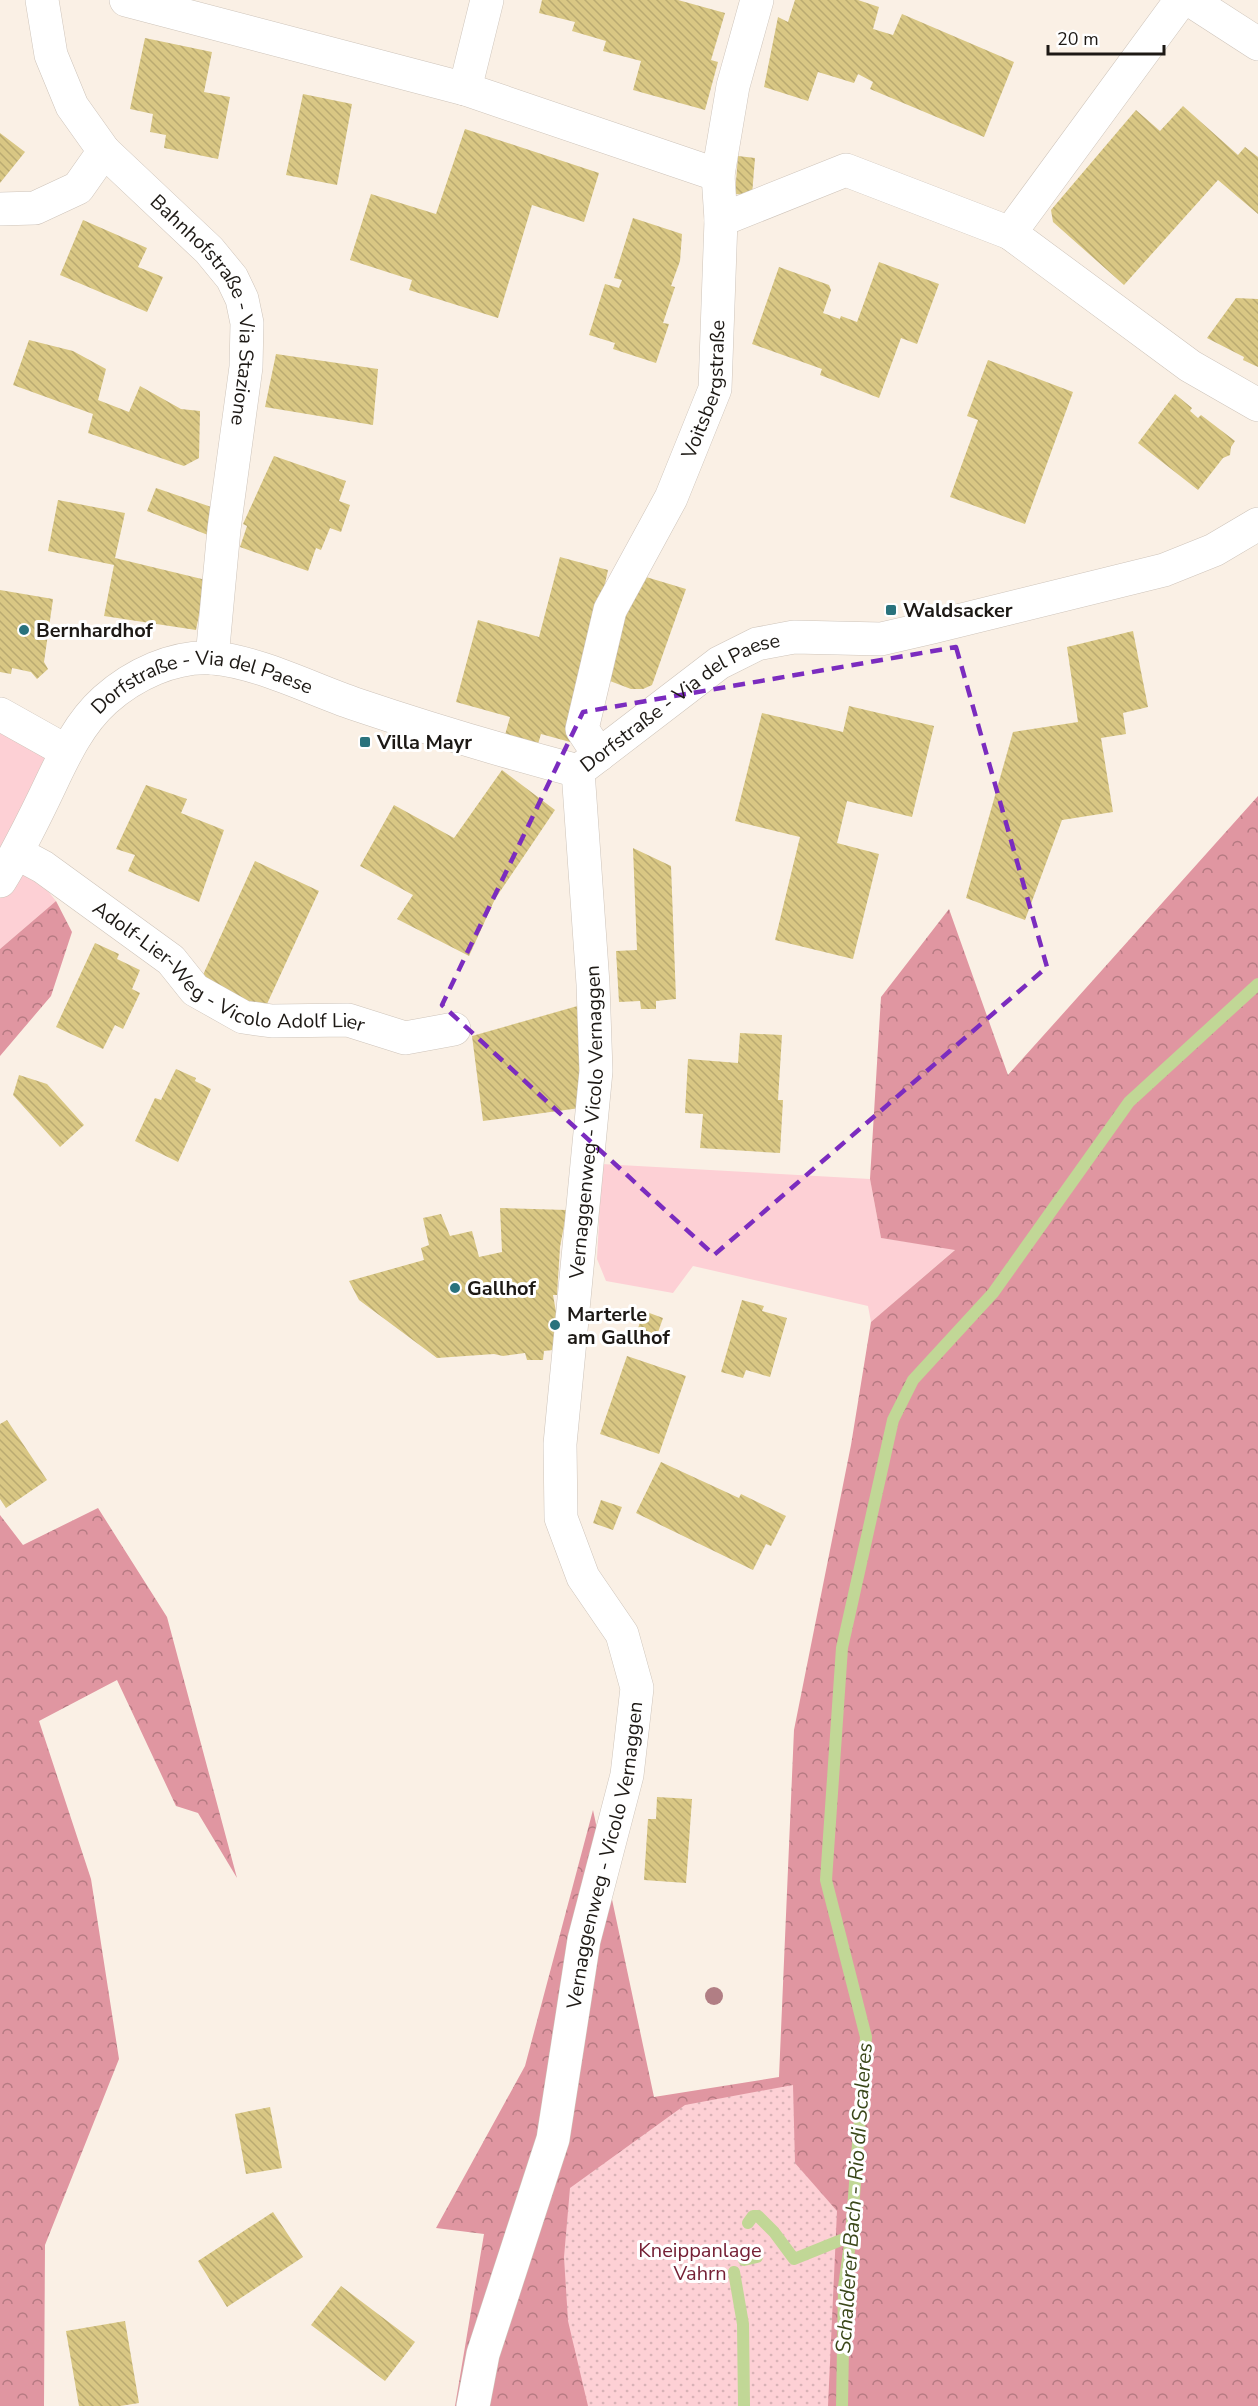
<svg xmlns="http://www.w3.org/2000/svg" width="1258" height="2406" font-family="'Nunito Sans',sans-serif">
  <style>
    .green { fill: #fdd0d5 }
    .forest { fill: url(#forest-crowns) }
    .park { fill: url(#park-dots) }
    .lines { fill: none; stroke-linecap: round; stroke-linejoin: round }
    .stream { stroke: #c1d796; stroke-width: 12 }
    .building { fill: url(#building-back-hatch) }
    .street-casing { stroke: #cec4ba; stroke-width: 34 }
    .secondary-casing { stroke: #cec4ba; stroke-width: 34 }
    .street { stroke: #fff; stroke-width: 33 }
    .secondary { stroke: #fff; stroke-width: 33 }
    .tree { fill: #b17e84 }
    .marked { fill: none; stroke: #7b2cbf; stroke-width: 4.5; stroke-dasharray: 12 8; stroke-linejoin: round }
    .poi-dot { fill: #29727c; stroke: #fff; stroke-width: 2 }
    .labels { text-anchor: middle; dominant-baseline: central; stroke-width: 6; stroke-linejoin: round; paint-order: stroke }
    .street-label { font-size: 20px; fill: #1d1915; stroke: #fff }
    .poi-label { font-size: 20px; font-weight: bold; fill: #1d1915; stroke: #fff; text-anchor: start }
    .park-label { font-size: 20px; fill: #752035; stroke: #fff }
    .water-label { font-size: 21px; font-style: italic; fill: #3a4719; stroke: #fff }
  </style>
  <defs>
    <pattern id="forest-crowns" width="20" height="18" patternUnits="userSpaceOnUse" patternTransform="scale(1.5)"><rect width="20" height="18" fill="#e096a1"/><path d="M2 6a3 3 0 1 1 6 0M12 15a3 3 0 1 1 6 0" fill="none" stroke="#b57a82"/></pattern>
    <pattern id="park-dots" width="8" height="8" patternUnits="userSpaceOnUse" patternTransform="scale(1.5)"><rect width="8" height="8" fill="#fdd0d5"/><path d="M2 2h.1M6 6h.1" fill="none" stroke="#d8b2b6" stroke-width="1.8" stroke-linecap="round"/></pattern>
    <pattern id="building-back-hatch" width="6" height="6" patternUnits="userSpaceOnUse" patternTransform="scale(1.5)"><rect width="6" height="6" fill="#d9c784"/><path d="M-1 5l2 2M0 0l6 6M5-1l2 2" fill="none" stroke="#baaa71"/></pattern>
  </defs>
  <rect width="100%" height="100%" fill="#faf0e5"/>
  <path class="green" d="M 0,714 L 66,751 L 17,853 L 56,901 L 0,949 Z
    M 602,1164 L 870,1179 L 881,1238 L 956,1249 L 871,1322 L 868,1306 L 693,1266 L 673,1293 L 606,1281 L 597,1259 Z"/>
  <path class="forest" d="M 1258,796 L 1258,2406 L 455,2406 L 484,2234 L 436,2228 L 525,2066 L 593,1810 L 654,2097 L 779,2077 L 794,1730 L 851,1445 L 871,1322 L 955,1250 L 881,1238 L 870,1179 L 881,997 L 949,909 L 1008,1075 Z
    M 56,901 L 72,932 L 51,996 L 0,1056 L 0,949 Z
    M 98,1508 L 167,1617 L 237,1878 L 198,1813 L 176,1806 L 117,1680 L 39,1721 L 91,1879 L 119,2059 L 45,2245 L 44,2406 L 0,2406 L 0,1515 L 23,1545 Z"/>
  <path class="park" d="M 793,2085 L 795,2163 L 837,2211 L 828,2406 L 588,2406 L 568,2321 L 564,2257 L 570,2188 L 685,2105 Z"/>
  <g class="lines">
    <path class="stream" d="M 748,2223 L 753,2216 L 758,2216 L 774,2232 L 794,2259 L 851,2236
      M 744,2260 L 757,2257
      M 734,2272 L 743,2324 L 744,2406
      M 842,2406 L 844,2287 L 851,2236 L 866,2037 L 826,1880 L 842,1648 L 893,1420 L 913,1380 L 993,1293 L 1129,1102 L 1258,984"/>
  </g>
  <path class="building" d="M 542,0 L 678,0 L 725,13 L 711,60 L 718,62 L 705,110 L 633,90 L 641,61 L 603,51 L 606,41 L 572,31 L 575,22 L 539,13 Z
    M 795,0 L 858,0 L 879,7 L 873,29 L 893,35 L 902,14 L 1014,62 L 984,137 L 870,89 L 873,82 L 858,74 L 854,83 L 818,72 L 808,101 L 764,87 L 778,17 L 788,22 Z
    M 145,38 L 212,52 L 204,92 L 230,97 L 218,159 L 164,148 L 166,135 L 150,132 L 153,114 L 130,109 Z
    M 303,94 L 352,104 L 337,185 L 286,175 Z
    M 1183,106 L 1238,155 L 1245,147 L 1258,157 L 1258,214 L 1218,180 L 1124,285 L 1053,222 L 1051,210 L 1136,110 L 1160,131 Z
    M 465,129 L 599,173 L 584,222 L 532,205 L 498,318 L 409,290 L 412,280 L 350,260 L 371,194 L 436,214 Z
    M 0,133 L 25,152 L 0,183 Z
    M 738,156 L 755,158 L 752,195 L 735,194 Z
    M 633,218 L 682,234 L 680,261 L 671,286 L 675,287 L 663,323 L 669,324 L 656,363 L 613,349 L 615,343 L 589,335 L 605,284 L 619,288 L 622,280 L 614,278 Z
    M 83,220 L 147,248 L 138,267 L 163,277 L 147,312 L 60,275 Z
    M 879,262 L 939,284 L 917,344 L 901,338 L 879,398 L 820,375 L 822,369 L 752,344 L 779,267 L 829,285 L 831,290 L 823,313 L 840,319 L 841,316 L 857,322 Z
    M 1236,298 L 1258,299 L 1258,367 L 1243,360 L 1244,357 L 1207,338 Z
    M 29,340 L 73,351 L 106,369 L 98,400 L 129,412 L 140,386 L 181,409 L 200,411 L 199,458 L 184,466 L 88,433 L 93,414 L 13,385 Z
    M 276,354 L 378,369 L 373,425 L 265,407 Z
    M 988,360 L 1073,392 L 1025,524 L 950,497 L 978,420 L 967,416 Z
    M 1175,394 L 1192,408 L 1190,411 L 1198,418 L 1201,415 L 1235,441 L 1231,447 L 1230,455 L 1223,458 L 1198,490 L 1138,443 Z
    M 274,456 L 346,481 L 339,501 L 350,505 L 341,532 L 330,528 L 321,550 L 316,548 L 308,571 L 240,547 L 247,526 L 243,524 Z
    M 156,488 L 220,510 L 213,537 L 147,511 Z
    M 58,500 L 125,513 L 115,558 L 206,580 L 196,630 L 104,616 L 114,565 L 48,551 Z
    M 560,557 L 608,570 L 587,666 L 589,667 L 570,742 L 541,734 L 538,744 L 505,735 L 510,717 L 456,702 L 478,620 L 539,637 Z
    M 636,574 L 686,589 L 652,685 L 643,689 L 631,689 L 602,678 Z
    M 0,590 L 53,599 L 44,662 L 48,669 L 37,679 L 31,672 L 12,668 L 11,674 L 0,672 Z
    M 1133,631 L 1148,707 L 1123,713 L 1126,734 L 1101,738 L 1113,812 L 1062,820 L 1025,920 L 966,898 L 1013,732 L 1078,722 L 1067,647 Z
    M 849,706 L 934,726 L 912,817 L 847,801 L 837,843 L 879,854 L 853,959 L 775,940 L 800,837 L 735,821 L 762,713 L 843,732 Z
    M 502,770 L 555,810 L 495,899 L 469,956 L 397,919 L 413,895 L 360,866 L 394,805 L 454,838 Z
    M 146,785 L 187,799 L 181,813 L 224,830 L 199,902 L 128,871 L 135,855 L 116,849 Z
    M 633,848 L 671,866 L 676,999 L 656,1001 L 656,1009 L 641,1009 L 640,1001 L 619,1002 L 616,951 L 637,950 Z
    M 255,861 L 319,891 L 261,1017 L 202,977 Z
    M 95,943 L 119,954 L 117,959 L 140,970 L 132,989 L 140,993 L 123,1029 L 115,1025 L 103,1049 L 56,1027 Z
    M 581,1005 L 580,1108 L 483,1121 L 472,1036 Z
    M 740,1033 L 782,1035 L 778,1100 L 783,1100 L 780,1153 L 700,1148 L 703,1114 L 685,1113 L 688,1059 L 738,1063 Z
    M 176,1069 L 196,1078 L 195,1081 L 211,1089 L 178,1162 L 135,1141 L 155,1098 L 161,1100 Z
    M 19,1075 L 47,1084 L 84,1125 L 60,1147 L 13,1095 Z
    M 500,1208 L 567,1210 L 560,1247 L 557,1295 L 553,1295 L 556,1312 L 553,1350 L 544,1351 L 543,1360 L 527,1360 L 525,1353 L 503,1356 L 494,1354 L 437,1358 L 359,1300 L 349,1281 L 424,1260 L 421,1248 L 429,1245 L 423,1218 L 441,1214 L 450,1236 L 472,1231 L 479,1257 L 502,1252 Z
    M 742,1300 L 764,1306 L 762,1311 L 787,1318 L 770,1377 L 746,1370 L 743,1378 L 721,1372 Z
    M 644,1311 L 663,1318 L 656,1338 L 637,1331 Z
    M 627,1356 L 686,1376 L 659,1454 L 600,1434 Z
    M 7,1420 L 47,1480 L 6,1508 L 0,1499 L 0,1424 Z
    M 661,1462 L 739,1498 L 741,1494 L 786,1516 L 771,1546 L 766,1544 L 753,1570 L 636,1513 Z
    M 601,1500 L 622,1507 L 613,1530 L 593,1523 Z
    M 657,1797 L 692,1799 L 686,1883 L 644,1880 L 648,1819 L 656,1819 Z
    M 270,2107 L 282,2168 L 246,2174 L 235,2114 Z
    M 273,2212 L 303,2257 L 227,2307 L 198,2261 Z
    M 341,2286 L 415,2342 L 385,2381 L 311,2325 Z
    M 125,2321 L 139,2403 L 120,2406 L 79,2406 L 66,2331 Z"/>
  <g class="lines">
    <defs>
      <g id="street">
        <path id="s1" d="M 42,0 L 51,55 L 72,106 L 104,151 L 209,250 L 232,278 L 242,299 L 247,323 L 246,367 L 224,529 L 212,658"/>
        <path d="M 126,0 L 465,89 L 718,175"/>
        <path d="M 1190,0 L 1258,44"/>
        <path d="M 465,89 L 487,0"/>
        <path d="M 0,209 L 35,208 L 78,188 L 104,151"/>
        <path d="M 721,220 L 846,170 L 1010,233 L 1181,0"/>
        <path d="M 1010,233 L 1190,366 L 1258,405"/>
        <path d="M 0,714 L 66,751"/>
        <path id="s2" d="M 599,755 L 582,729 L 610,610 L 671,498 L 715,389 L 721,220 L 718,175 L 733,86 L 757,0"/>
        <path id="s3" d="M 17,853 L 43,867 L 171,960 L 195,990 L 243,1017 L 272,1021 L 348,1020 L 405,1038 L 454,1029"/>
        <path id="s4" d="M 473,2406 L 483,2354 L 553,2139 L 584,1940 L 627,1775 L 637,1688 L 622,1634 L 583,1577 L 561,1518 L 560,1444 L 596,1071 L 593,984 L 578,771"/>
      </g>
      <g id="secondary">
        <path id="s5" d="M 0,881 C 17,853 31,825 45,796 C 61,763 76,726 105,700 C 133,675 174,655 213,658 C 259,662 311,689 355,704 C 429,729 503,751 578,771 L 719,663 L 757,644 L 794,637 L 881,639 L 933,627 L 1164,570 L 1214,550 L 1258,524"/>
      </g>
    </defs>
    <use href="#street" class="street-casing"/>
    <use href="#secondary" class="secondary-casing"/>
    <use href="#street" class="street"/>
    <use href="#secondary" class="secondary"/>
  </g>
  <circle class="tree" cx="714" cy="1996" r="9"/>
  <path class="marked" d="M 956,647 L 1047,967 L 714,1255 L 442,1005 L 583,712 Z"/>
  <g class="poi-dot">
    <rect x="885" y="604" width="12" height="12" rx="3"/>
    <circle cx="24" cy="630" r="6"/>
    <rect x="359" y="736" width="12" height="12" rx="3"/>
    <circle cx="455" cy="1288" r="6"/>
    <circle cx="555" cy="1325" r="6"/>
  </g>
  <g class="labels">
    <g class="street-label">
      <text stroke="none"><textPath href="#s1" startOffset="366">Bahnhofstraße - Via Stazione</textPath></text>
      <text stroke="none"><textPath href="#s2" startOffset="396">Voitsbergstraße</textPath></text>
      <text stroke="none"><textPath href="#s5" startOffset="836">Dorfstraße - Via del Paese</textPath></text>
      <text stroke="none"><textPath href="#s5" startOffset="314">Dorfstraße - Via del Paese</textPath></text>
      <text stroke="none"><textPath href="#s3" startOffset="249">Adolf-Lier-Weg - Vicolo Adolf Lier</textPath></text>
      <text stroke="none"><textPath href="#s4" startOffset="1324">Vernaggenweg - Vicolo Vernaggen</textPath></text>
      <text stroke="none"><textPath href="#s4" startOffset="568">Vernaggenweg - Vicolo Vernaggen</textPath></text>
    </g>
    <g class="poi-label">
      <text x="903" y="610">Waldsacker</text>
      <text x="36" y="630">Bernhardhof</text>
      <text x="377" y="742">Villa Mayr</text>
      <text x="467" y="1288">Gallhof</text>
      <text x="567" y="1314">Marterle<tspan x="567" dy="23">am Gallhof</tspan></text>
    </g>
    <g class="park-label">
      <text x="700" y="2250">Kneippanlage<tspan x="700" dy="23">Vahrn</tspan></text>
    </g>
    <g class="water-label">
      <text transform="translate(854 2198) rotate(-86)">Schalderer Bach - Rio di Scaleres</text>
    </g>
  </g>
  <path d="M1048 45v9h116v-9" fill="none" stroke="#1d1915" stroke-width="3"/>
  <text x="1057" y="45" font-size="18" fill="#1d1915" stroke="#ffffff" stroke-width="4.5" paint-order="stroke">20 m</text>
</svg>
